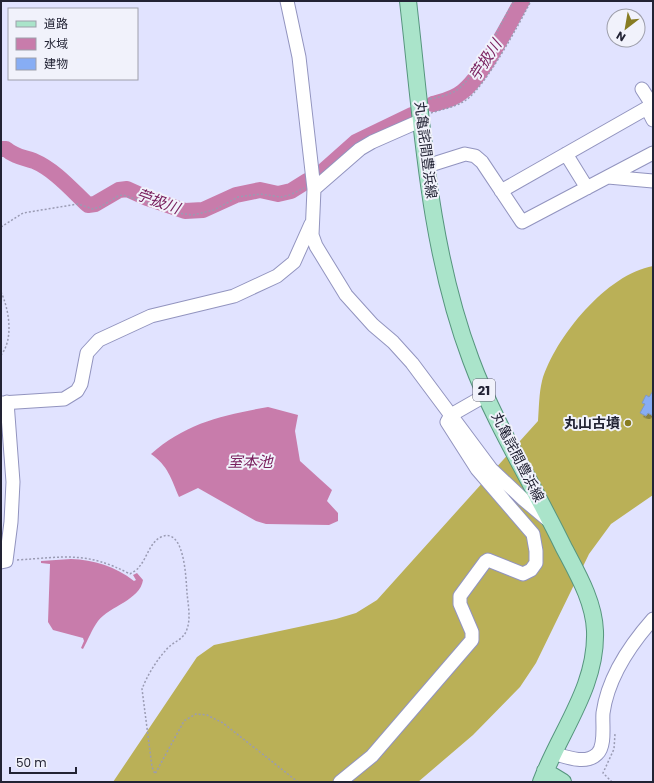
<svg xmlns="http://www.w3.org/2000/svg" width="654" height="783" font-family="Poppins,'Noto Sans JP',sans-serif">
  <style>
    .forest { fill: #bab057 }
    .water { fill: #c87cab }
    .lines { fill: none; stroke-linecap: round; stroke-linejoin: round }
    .river { stroke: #c87cab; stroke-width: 16 }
    .building { fill: #87adf4; stroke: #8298bf; filter: url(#shadow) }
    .minor-casing { stroke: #9294bf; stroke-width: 15 }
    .major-casing { stroke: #56957e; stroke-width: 18 }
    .path { stroke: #9a9bb3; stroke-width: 1.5; stroke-dasharray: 2 2; stroke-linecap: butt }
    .minor { stroke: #fff; stroke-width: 13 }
    .major { stroke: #aae4ca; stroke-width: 16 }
    .poi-dot { fill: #877c22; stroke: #f1f2fb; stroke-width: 1.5 }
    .labels { text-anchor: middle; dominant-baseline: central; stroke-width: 4; stroke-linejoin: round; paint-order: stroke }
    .shield { fill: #f1f2fb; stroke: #606170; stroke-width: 1 }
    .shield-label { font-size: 13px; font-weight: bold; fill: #222334 }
    .street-label { font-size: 14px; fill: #222334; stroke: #f1f2fb }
    .poi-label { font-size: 14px; font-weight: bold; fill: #222334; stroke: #f1f2fb; text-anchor: end }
    .water-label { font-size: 15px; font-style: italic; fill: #79205e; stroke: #f1f2fb }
  </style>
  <defs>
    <filter id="shadow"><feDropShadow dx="3.5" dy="3.5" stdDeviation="0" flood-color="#0004"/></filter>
  </defs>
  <rect width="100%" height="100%" fill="#e1e3ff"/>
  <path class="forest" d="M 653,266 L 653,495 L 611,524 L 589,554 L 536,663 L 520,687 L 473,735 L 418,782 L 113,782 L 197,657 L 214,645 L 336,619 L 356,613 L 377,600 L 538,421 C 539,408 539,393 542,381 C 555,337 607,274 653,266 Z"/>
  <path class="water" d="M 268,407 L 298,415 L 295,431 L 300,461 L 332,490 L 327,501 L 338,513 L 338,521 L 329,525 L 266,524 L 256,521 L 198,488 L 179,497 C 171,478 168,466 151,454 C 186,423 223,415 268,407 Z
    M 71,559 C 94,560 115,566 134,581 L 136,580 L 133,575 L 137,573 L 143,580 C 140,600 110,606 98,621 C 92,629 88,640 83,649 L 81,648 L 84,641 L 83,638 L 53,630 L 48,622 L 50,564 L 41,563 L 41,561 Z"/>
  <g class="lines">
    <path class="river" d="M 433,104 C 443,101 454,99 462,92 C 483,76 508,25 522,1
      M 1,149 L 6,149 C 15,157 23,157 34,161 C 55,170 72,190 88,205 L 95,204 L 119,190 L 127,189 L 147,198 L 185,211 L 203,210 L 236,195 L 260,190 L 278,194 L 291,191 L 307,181
      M 320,174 L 356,142 L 412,115"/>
  </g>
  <path class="building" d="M 653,391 L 653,416 L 648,413 L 646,416 L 640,413 L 645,404 L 642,403 L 646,395 L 649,397 Z"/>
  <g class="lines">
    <defs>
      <path id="minor" d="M 287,1 L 299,57 L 314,189 L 312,235 L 316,246 L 346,295 L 373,325 L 393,342 L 412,363 L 491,469 L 523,499 L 548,520
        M 642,89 L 651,103 L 647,108 L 653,120
        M 566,154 L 587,188
        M 427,166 L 465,154 L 475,156 L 482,162 L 522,222 L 653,153
        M 608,177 L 653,181
        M 314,189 L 360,149 L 372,142 L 422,120
        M 501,191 L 647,108
        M 1,403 L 64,399 L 77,391 L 81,384 L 87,353 L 99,340 L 151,316 L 234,296 L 277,276 L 294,262 L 311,224
        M 1,562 L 6,561 L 11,522 L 13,482 L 7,402
        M 553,753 C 566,757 586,765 597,754 C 606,746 602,724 603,713 C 608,677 630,645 653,619
        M 340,782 L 372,756 L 472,640 L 472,632 L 460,604 L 460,596 L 485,562 L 488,560 L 523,574 L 531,570 L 536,563 L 536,551 L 533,534 L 477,469 L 447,422 L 451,415 L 486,395"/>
      <path id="major" d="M 408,1 C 422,121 428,246 471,360 C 495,425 533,484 563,546 C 577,573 594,601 595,631 C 597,687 560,731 541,782
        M 545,771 L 563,782"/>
    </defs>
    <use href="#minor" class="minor-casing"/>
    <use href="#major" class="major-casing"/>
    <path class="path" d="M 430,99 C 439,97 449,95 457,90 C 477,76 500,24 514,1
      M 431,113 C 443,109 456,107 466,100 C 486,86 519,24 531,1
      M 1,227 L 23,213 L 78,204 L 93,209 L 100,207 L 118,196 L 123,195 L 178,213 L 193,215 L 214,210 L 238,197 L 260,194 L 281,197 L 290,195 L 304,188
      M 1,292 C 9,309 14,339 1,355
      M 17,560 C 65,557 86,551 130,574 C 133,572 137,570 139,567 C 147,558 150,542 161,537 C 185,526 186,580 187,593 C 188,604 191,618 187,629 C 184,640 172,642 166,650 C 156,661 147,676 142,689 L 152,767 L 155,774 L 184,721 L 196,714 L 207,715 L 223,723 L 298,782
      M 612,782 L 603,773 L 614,749 L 615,734"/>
    <use href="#minor" class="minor"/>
    <use href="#major" class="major"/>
  </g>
  <circle class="poi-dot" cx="628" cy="423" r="4"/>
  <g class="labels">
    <rect class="shield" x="473" y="379" width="22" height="22" rx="3"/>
    <g class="shield-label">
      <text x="484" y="390">21</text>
    </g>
    <g class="street-label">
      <text transform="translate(426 150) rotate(83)">丸亀詫間豊浜線</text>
      <text transform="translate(518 457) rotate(63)">丸亀詫間豊浜線</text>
    </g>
    <g class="poi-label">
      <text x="620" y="423">丸山古墳</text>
    </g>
    <g class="water-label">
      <text transform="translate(485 60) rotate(-57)">苧扱川</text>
      <text transform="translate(158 201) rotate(20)">苧扱川</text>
      <text x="250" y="461">室本池</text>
    </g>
  </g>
  <rect width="654" height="783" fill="none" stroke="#222334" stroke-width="4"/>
  <rect x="8" y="8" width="130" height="72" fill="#f1f2fb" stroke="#9e9fab"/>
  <rect x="16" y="21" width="20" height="6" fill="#aae4ca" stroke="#9e9fab"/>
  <text x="44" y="28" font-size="12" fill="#222334">道路</text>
  <rect x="16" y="38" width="20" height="12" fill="#c87cab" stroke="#9e9fab"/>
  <text x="44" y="48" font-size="12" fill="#222334">水域</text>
  <rect x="16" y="58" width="20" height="12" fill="#87adf4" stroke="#9e9fab"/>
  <text x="44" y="68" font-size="12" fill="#222334">建物</text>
  <g transform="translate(626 28) rotate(211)"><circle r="19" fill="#f1f2fb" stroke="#9e9fab"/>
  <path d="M0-3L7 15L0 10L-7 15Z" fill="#877c22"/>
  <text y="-6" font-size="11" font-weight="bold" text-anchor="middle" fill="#222334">N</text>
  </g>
  <path d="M10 767v6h66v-6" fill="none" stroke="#222334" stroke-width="2"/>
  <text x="16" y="767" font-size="12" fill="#222334" stroke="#f1f2fb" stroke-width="3" paint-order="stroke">50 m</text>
</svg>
